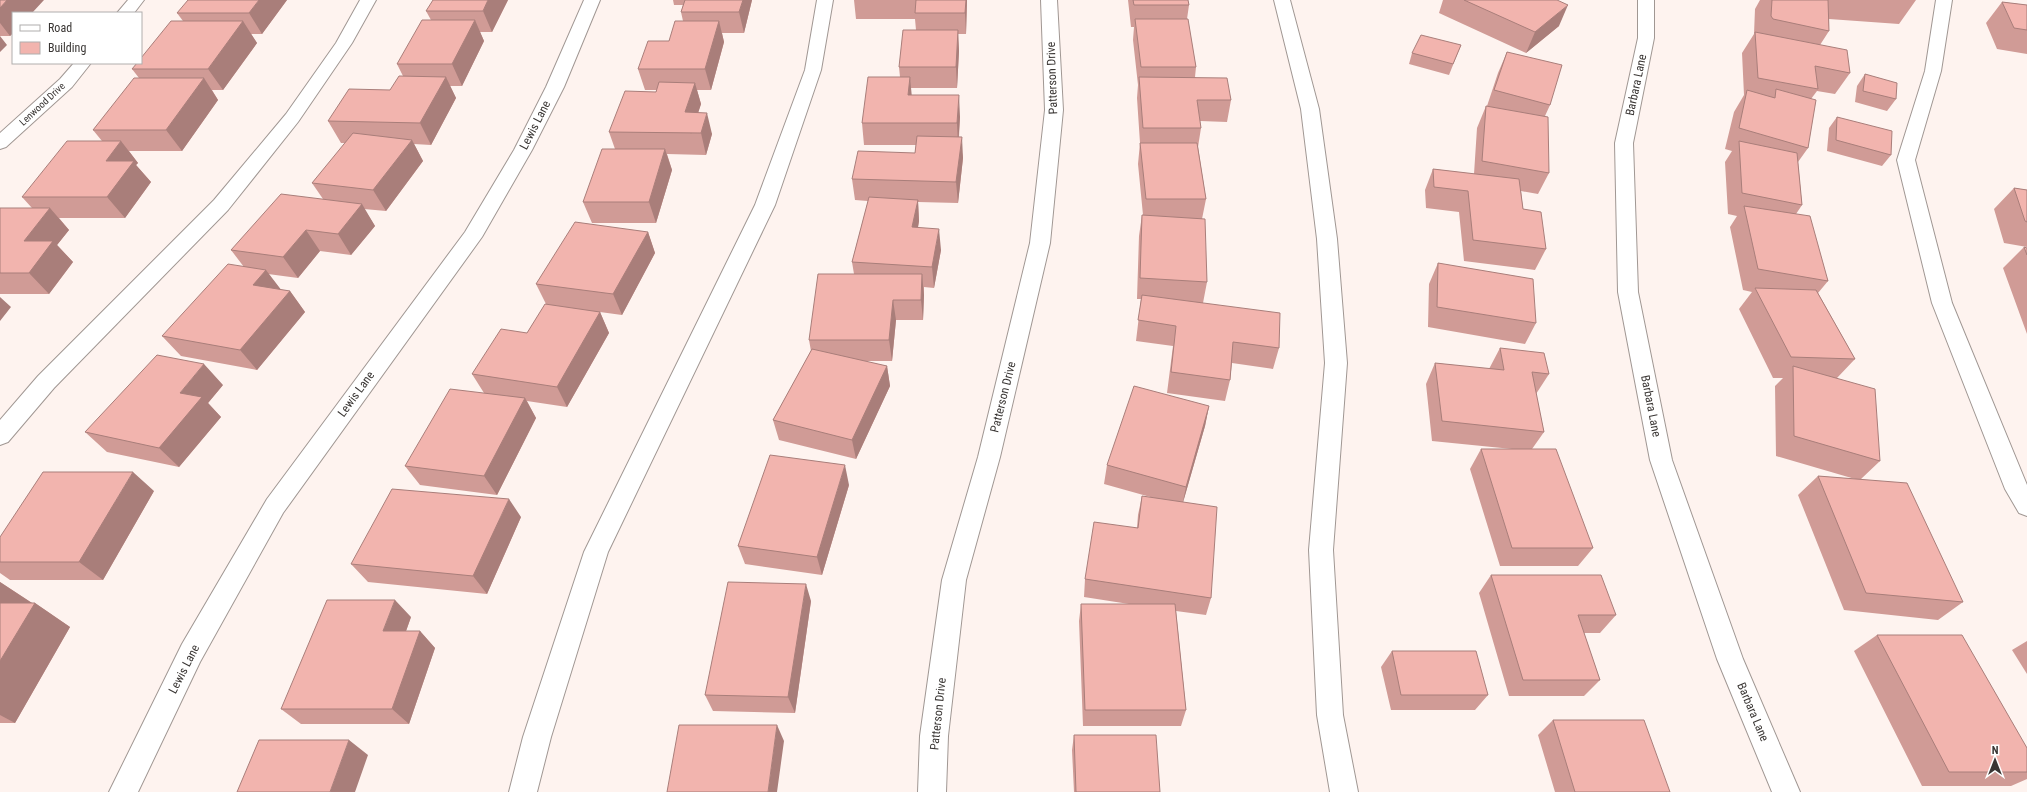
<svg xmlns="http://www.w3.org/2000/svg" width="2027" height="792" font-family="'Roboto Condensed',sans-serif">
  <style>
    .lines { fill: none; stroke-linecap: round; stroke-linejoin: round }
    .lane-casing { stroke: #a09793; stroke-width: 2 }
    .street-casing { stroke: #a09793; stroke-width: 2 }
    .lane { fill: #fff; fill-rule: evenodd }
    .street { fill: #fff; fill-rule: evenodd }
    .wall { fill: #d09b96 }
    .shaded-wall { fill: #a97e7a }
    .building { fill: #f2b4ae; stroke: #a97e7a }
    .labels { text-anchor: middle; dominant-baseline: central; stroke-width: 4; stroke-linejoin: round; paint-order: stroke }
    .far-street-label { font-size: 10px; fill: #393533; stroke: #fff }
    .street-label { font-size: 12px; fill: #393533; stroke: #fff }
  </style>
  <rect width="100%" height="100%" fill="#fef3ef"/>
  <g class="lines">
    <defs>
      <path id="lane" d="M 360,0 L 376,0 L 352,43 L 298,122 L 228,210 L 54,388 L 8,442 L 0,445 L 0,420 L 38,376 L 214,200 L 286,114 L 336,43 Z
        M 817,0 L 833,0 L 821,70 L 775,205 L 608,552 L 551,737 L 537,792 L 509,792 L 523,737 L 584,552 L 755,205 L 805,70 Z
        M 1274,0 L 1290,0 L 1319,109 L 1337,239 L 1347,363 L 1333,550 L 1343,715 L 1358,792 L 1330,792 L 1317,715 L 1309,550 L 1325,363 L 1317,239 L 1301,109 Z
        M 1936,0 L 1952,0 L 1941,71 L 1915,160 L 1952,303 L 2027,485 L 2027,516 L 2019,513 L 2005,489 L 1932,303 L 1897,160 L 1925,71 Z"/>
      <path id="street" d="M 128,0 L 144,0 L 134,13 L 117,13 Z
        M 584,0 L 600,0 L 564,87 L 532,150 L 482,237 L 283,513 L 200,662 L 138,792 L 109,792 L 182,644 L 267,499 L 465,232 L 514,150 L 546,87 Z
        M 1041,0 L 1057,0 L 1063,110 L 1050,243 L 1000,457 L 966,580 L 948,736 L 946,792 L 918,792 L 920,736 L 942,580 L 978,457 L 1030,243 L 1045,110 Z
        M 1638,0 L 1654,0 L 1654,38 L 1633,143 L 1638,292 L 1672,460 L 1743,659 L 1800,792 L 1772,792 L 1717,659 L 1650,460 L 1618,292 L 1615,143 L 1638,38 Z
        M 74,63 L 91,63 L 72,87 L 6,147 L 0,149 L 0,133 L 60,79 Z"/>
    </defs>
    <use href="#lane" class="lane-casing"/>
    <use href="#street" class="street-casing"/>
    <use href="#lane" class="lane"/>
    <use href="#street" class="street"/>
  </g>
  <path class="wall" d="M 0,0 L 13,13 L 13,33 L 10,36 L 0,36 Z
    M 287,0 L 262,34 L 251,34 L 257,43 L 223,90 L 212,90 L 218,100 L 182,151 L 129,151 L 138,163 L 136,165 L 151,182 L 125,218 L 59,218 L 69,230 L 57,245 L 73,262 L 49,294 L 0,294 L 0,208 L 32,208 L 22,197 L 102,141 L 93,130 L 139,78 L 132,69 L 183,21 L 177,13 Z
    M 508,0 L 492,32 L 480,32 L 484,41 L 462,86 L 450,86 L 456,98 L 431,145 L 414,144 L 423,161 L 386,211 L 364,209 L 375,226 L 351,255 L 320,251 L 298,278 L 268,274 L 281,290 L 290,291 L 305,312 L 257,370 L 181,356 L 162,336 L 244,267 L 231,250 L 323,199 L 312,183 L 346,143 L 341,143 L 328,121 L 390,90 L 403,76 L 397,64 L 431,20 L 426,11 Z
    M 673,0 L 752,0 L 744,33 L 722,33 L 724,42 L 711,90 L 697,90 L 701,104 L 698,113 L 712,134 L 706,155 L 667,154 L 672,170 L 656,223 L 592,223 L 583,202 L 615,149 L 609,132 L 656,92 L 656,90 L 645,90 L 638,69 L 669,41 L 683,21 L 681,12 L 683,5 L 674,5 Z
    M 854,0 L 967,0 L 966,34 L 958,34 L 959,51 L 957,88 L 911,88 L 911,95 L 960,117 L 959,137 L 963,158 L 958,203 L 918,202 L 919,221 L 918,228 L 941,250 L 934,288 L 924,287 L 924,295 L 923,320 L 896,320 L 892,361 L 863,361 L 887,366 L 890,386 L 856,459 L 779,440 L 773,420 L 811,351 L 809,340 L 854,274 L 852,262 L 868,201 L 855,200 L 852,179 L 915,153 L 916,145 L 864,145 L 862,123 L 900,77 L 899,67 L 916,30 L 915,19 L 856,19 Z
    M 1128,0 L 1188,0 L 1189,5 L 1187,19 L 1196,67 L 1195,77 L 1231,100 L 1227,122 L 1200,121 L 1201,128 L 1198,147 L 1206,199 L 1202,219 L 1207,282 L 1203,303 L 1279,348 L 1273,369 L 1232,363 L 1230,380 L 1225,401 L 1167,393 L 1173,346 L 1136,341 L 1141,299 L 1137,299 L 1139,236 L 1142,215 L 1143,215 L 1138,164 L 1140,143 L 1137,98 L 1138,85 L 1133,40 L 1134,27 L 1131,27 Z
    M 1443,0 L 1557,0 L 1559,26 L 1526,53 L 1439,13 Z
    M 1760,0 L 1916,0 L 1899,24 L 1829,19 L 1829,31 L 1820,45 L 1850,73 L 1835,94 L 1817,91 L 1811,99 L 1808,148 L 1798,162 L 1802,205 L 1796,214 L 1828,281 L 1818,293 L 1855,359 L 1837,378 L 1880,461 L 1861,479 L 1963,602 L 1938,620 L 1844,610 L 1798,495 L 1818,476 L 1855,479 L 1776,456 L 1775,386 L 1783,378 L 1773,378 L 1739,309 L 1752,292 L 1743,290 L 1730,227 L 1737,216 L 1728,214 L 1725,162 L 1732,151 L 1725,149 L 1734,112 L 1744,95 L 1742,53 L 1754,34 L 1755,9 Z
    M 2002,2 L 2027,5 L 2027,54 L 1997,49 L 1986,23 Z
    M 1461,45 L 1449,75 L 1409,64 L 1412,53 Z
    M 1507,52 L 1550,105 L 1545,116 L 1549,173 L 1538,194 L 1521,191 L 1523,209 L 1546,249 L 1535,270 L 1464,261 L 1459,212 L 1426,208 L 1425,190 L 1433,169 L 1474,174 L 1477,128 L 1486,106 L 1487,106 L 1498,73 Z
    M 1865,74 L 1896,99 L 1887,111 L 1855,102 L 1857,86 Z
    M 1837,117 L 1891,155 L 1882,166 L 1827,151 L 1829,128 Z
    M 2014,188 L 2027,190 L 2027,247 L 2004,243 L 1994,209 Z
    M 648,232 L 655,253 L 622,315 L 600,312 L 609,333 L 567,407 L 527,401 L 536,418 L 497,495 L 420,485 L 405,466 L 484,393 L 472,374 L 527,333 L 546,304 L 536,284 Z
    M 2024,247 L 2027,248 L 2027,334 L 2003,268 Z
    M 1438,263 L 1536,323 L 1525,344 L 1428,327 L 1429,284 Z
    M 1500,348 L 1549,374 L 1536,394 L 1544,432 L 1532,449 L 1593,548 L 1578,566 L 1500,566 L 1470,469 L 1481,449 L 1512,449 L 1432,441 L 1426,384 L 1435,363 L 1489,369 Z
    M 223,385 L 208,403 L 221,417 L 179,467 L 107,452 L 85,432 Z
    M 1209,406 L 1205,426 L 1183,502 L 1211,598 L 1206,615 L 1176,611 L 1186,710 L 1181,726 L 1083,726 L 1079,621 L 1081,604 L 1129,604 L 1084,597 L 1085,579 L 1137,528 L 1138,515 L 1142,496 L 1154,498 L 1104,484 L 1107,465 Z
    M 849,485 L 822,575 L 745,564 L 738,546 Z
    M 154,491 L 103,580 L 10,580 L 0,573 L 0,537 Z
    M 521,517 L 487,594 L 368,582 L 351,564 Z
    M 1491,575 L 1616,615 L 1600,633 L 1584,633 L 1600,680 L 1584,696 L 1509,696 L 1479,593 Z
    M 0,582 L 32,603 L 35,603 L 70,627 L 15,723 L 0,723 Z
    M 811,601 L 795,713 L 713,711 L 705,695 Z
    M 411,617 L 406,631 L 420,631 L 435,648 L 409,724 L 301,724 L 281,709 Z
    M 1877,635 L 2027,748 L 2027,779 L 2011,786 L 1922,786 L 1854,651 Z
    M 2027,641 L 2027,674 L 2012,650 Z
    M 1392,651 L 1488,695 L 1475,710 L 1391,710 L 1381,667 Z
    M 1553,720 L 1670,792 L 1555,792 L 1538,735 Z
    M 1074,735 L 1160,792 L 1074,792 L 1072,750 Z"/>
  <path class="shaded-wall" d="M 7,0 L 44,0 L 32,13 L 13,13 L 13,33 L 10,36 L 0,23 L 0,8 Z
    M 259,0 L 287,0 L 262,34 L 249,13 Z
    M 488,0 L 508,0 L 492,32 L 483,11 Z
    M 743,0 L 752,0 L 744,33 L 739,12 Z
    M 966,0 L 967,0 L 966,34 L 965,13 Z
    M 1568,5 L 1559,26 L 1526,53 L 1535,32 Z
    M 475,20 L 484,41 L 462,86 L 452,64 Z
    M 243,21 L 257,43 L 223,90 L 208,69 Z
    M 719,21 L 724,42 L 711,90 L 705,69 Z
    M 958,30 L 959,51 L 957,88 L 956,67 Z
    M 0,36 L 7,45 L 0,52 Z
    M 446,77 L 456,98 L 431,145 L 420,123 Z
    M 910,77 L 912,98 L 908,95 Z
    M 204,78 L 218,100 L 182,151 L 166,130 Z
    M 695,83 L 701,104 L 691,134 L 685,112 Z
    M 959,95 L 960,117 L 958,145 L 957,123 Z
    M 707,113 L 712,134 L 706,155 L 701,133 Z
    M 962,137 L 963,158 L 958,203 L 956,182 Z
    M 412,140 L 423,161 L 386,211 L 373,190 Z
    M 121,141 L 138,163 L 136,165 L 151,182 L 125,218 L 107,197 L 106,161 Z
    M 665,149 L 672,170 L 656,223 L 649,202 Z
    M 918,200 L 919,221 L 914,248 L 912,227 Z
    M 362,204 L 375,226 L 351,255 L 338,234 Z
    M 50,208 L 69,230 L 57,245 L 73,262 L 49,294 L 29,273 L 24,241 Z
    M 939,229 L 941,250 L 934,288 L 932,267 Z
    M 306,230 L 320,251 L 298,278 L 283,257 Z
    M 648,232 L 655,253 L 622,315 L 613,294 Z
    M 266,270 L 282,291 L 253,285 Z
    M 922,274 L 924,295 L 923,320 L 921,300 Z
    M 290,291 L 305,312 L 257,370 L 240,350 Z
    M 0,297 L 11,307 L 0,321 Z
    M 893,300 L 896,320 L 892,361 L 889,340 Z
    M 600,312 L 609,333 L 567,407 L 557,387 Z
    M 204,364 L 223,385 L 208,403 L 221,417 L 179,467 L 159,448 L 180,393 Z
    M 887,366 L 890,386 L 856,459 L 852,440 Z
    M 525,398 L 536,418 L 497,495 L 484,476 Z
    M 1209,406 L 1205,426 L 1182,506 L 1186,487 Z
    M 845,465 L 849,485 L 822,575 L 817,557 Z
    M 133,472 L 154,491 L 103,580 L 79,562 Z
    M 509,499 L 521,517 L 487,594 L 473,576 Z
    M 0,582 L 32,603 L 17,627 L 0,617 Z
    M 806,584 L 811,601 L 795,713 L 788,697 Z
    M 395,600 L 411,617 L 400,648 L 383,631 Z
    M 35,603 L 70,627 L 15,723 L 0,715 L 0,661 Z
    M 420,631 L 435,648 L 409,724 L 392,709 Z
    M 777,725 L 784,741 L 777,792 L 768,792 Z
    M 349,740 L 368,755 L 355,792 L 330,792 Z"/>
  <path class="building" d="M 0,0 L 7,0 L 0,8 Z
    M 188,0 L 259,0 L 249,13 L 177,13 Z
    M 433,0 L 488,0 L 483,11 L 426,11 Z
    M 685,0 L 743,0 L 739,12 L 681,12 Z
    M 916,0 L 966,0 L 965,13 L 915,13 Z
    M 1133,0 L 1188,0 L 1189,5 L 1134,5 Z
    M 1464,0 L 1557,0 L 1568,5 L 1535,32 Z
    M 1772,0 L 1828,0 L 1829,31 L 1773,19 L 1771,16 Z
    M 2002,2 L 2027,5 L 2027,30 L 2014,28 Z
    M 1135,19 L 1188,19 L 1196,67 L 1141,67 Z
    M 422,20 L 475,20 L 452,64 L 397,64 Z
    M 171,21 L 243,21 L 208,69 L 132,69 L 137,63 L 141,63 L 141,58 Z
    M 675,21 L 719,21 L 705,69 L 638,69 L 648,41 L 669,41 Z
    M 903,30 L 958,30 L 956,67 L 899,67 Z
    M 1755,32 L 1847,50 L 1850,73 L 1815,66 L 1818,89 L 1758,78 Z
    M 1421,35 L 1461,45 L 1453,64 L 1412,53 Z
    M 1507,52 L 1562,65 L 1550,105 L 1494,90 Z
    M 1865,74 L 1897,83 L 1896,99 L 1863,91 Z
    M 399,76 L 446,77 L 420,123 L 328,121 L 349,89 L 390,90 Z
    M 868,77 L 910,77 L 908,95 L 959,95 L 957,123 L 862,123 Z
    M 1139,77 L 1227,78 L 1231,100 L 1197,100 L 1201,128 L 1143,128 Z
    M 134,78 L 204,78 L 166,130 L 93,130 Z
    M 659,82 L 695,83 L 685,112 L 707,113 L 701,133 L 609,132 L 625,91 L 656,92 Z
    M 1776,89 L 1816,100 L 1808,148 L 1739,128 L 1747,90 L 1775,98 Z
    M 1486,106 L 1548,117 L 1549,173 L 1482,161 Z
    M 1837,117 L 1892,131 L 1891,155 L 1836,140 Z
    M 353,133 L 412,140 L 373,190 L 312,183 Z
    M 917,136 L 962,137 L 956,182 L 852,179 L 858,151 L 915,153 Z
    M 67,141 L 121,141 L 106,161 L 134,161 L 107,197 L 22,197 Z
    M 1739,141 L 1797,153 L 1802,205 L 1742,193 Z
    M 1140,143 L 1197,143 L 1206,199 L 1146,199 Z
    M 602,149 L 665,149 L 649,202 L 583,202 Z
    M 1433,169 L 1519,179 L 1523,209 L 1541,212 L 1546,249 L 1473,240 L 1468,191 L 1434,187 Z
    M 2014,188 L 2027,190 L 2027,222 L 2025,221 Z
    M 281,194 L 362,204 L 338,234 L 306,230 L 283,257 L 231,250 Z
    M 869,197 L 918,200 L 912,227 L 939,229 L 932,267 L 852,262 Z
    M 1744,206 L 1810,216 L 1828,281 L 1758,269 Z
    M 0,208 L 50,208 L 24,241 L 53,241 L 29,273 L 0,273 Z
    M 1142,215 L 1205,219 L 1207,282 L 1140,278 Z
    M 575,222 L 648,232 L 613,294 L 536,284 Z
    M 2024,247 L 2027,248 L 2027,255 Z
    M 1438,263 L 1533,279 L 1536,323 L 1437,307 Z
    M 228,264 L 266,270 L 253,285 L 290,291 L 240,350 L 162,336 Z
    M 818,274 L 922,274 L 921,300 L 893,300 L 889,340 L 809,340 Z
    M 1755,288 L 1816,290 L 1855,359 L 1791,357 Z
    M 1142,295 L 1280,313 L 1279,348 L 1233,342 L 1230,380 L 1171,372 L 1176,326 L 1138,320 Z
    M 545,304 L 600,312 L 557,387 L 472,374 L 501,329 L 527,333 Z
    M 1500,348 L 1544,353 L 1549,374 L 1532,372 L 1544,432 L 1442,421 L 1435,363 L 1504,370 Z
    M 812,349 L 887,366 L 852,440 L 773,420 Z
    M 157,355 L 204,364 L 180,393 L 202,397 L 159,448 L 85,432 Z
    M 1793,366 L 1875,389 L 1880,461 L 1794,436 Z
    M 1134,386 L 1209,406 L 1186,487 L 1107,465 Z
    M 450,389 L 525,398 L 484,476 L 405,466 Z
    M 1481,449 L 1556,449 L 1593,548 L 1512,548 Z
    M 770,455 L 845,465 L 817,557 L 738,546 Z
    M 43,472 L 133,472 L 79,562 L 0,562 L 0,537 Z
    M 1818,476 L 1907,483 L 1963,602 L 1866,593 Z
    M 392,489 L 509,499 L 473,576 L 351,564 Z
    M 1142,496 L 1217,507 L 1211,598 L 1085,579 L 1094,522 L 1138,528 Z
    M 1491,575 L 1601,575 L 1616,615 L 1578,615 L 1600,680 L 1523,680 Z
    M 728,582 L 806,584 L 788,697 L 705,695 Z
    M 327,600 L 395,600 L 383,631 L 420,631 L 392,709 L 281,709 Z
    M 0,603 L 35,603 L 0,661 Z
    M 1081,604 L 1175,604 L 1186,710 L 1085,710 Z
    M 1877,635 L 1962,635 L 2027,748 L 2027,772 L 1949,772 Z
    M 1392,651 L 1476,651 L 1488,695 L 1401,695 Z
    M 1553,720 L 1644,720 L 1670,792 L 1575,792 Z
    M 679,725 L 777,725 L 768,792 L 667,792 Z
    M 1074,735 L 1156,735 L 1160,792 L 1076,792 Z
    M 259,740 L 349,740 L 330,792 L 237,792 Z"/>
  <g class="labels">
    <g class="far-street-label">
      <text transform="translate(42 104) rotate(-43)">Lenwood Drive</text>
    </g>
    <g class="street-label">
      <text transform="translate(1052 78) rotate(-92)">Patterson Drive</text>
      <text transform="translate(1636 85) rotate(-78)">Barbara Lane</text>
      <text transform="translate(535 125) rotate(-63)">Lewis Lane</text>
      <text transform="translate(356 394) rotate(-54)">Lewis Lane</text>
      <text transform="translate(1003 397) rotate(-76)">Patterson Drive</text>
      <text transform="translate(1651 406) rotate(79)">Barbara Lane</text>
      <text transform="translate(184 669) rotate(-63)">Lewis Lane</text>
      <text transform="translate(1753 712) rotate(67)">Barbara Lane</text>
      <text transform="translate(938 714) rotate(-84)">Patterson Drive</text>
    </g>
  </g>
  <rect x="12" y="12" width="130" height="52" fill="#ffffff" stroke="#b0aead"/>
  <rect x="20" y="25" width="20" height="6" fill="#ffffff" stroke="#b0aead"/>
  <text x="48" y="32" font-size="12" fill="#393533">Road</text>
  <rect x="20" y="42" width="20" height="12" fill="#f2b4ae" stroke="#b0aead"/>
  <text x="48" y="52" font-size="12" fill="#393533">Building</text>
  <g transform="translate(1995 760)" stroke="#ffffff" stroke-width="3" paint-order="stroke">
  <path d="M0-3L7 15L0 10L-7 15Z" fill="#393533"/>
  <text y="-6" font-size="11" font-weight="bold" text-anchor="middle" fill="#393533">N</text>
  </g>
</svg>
